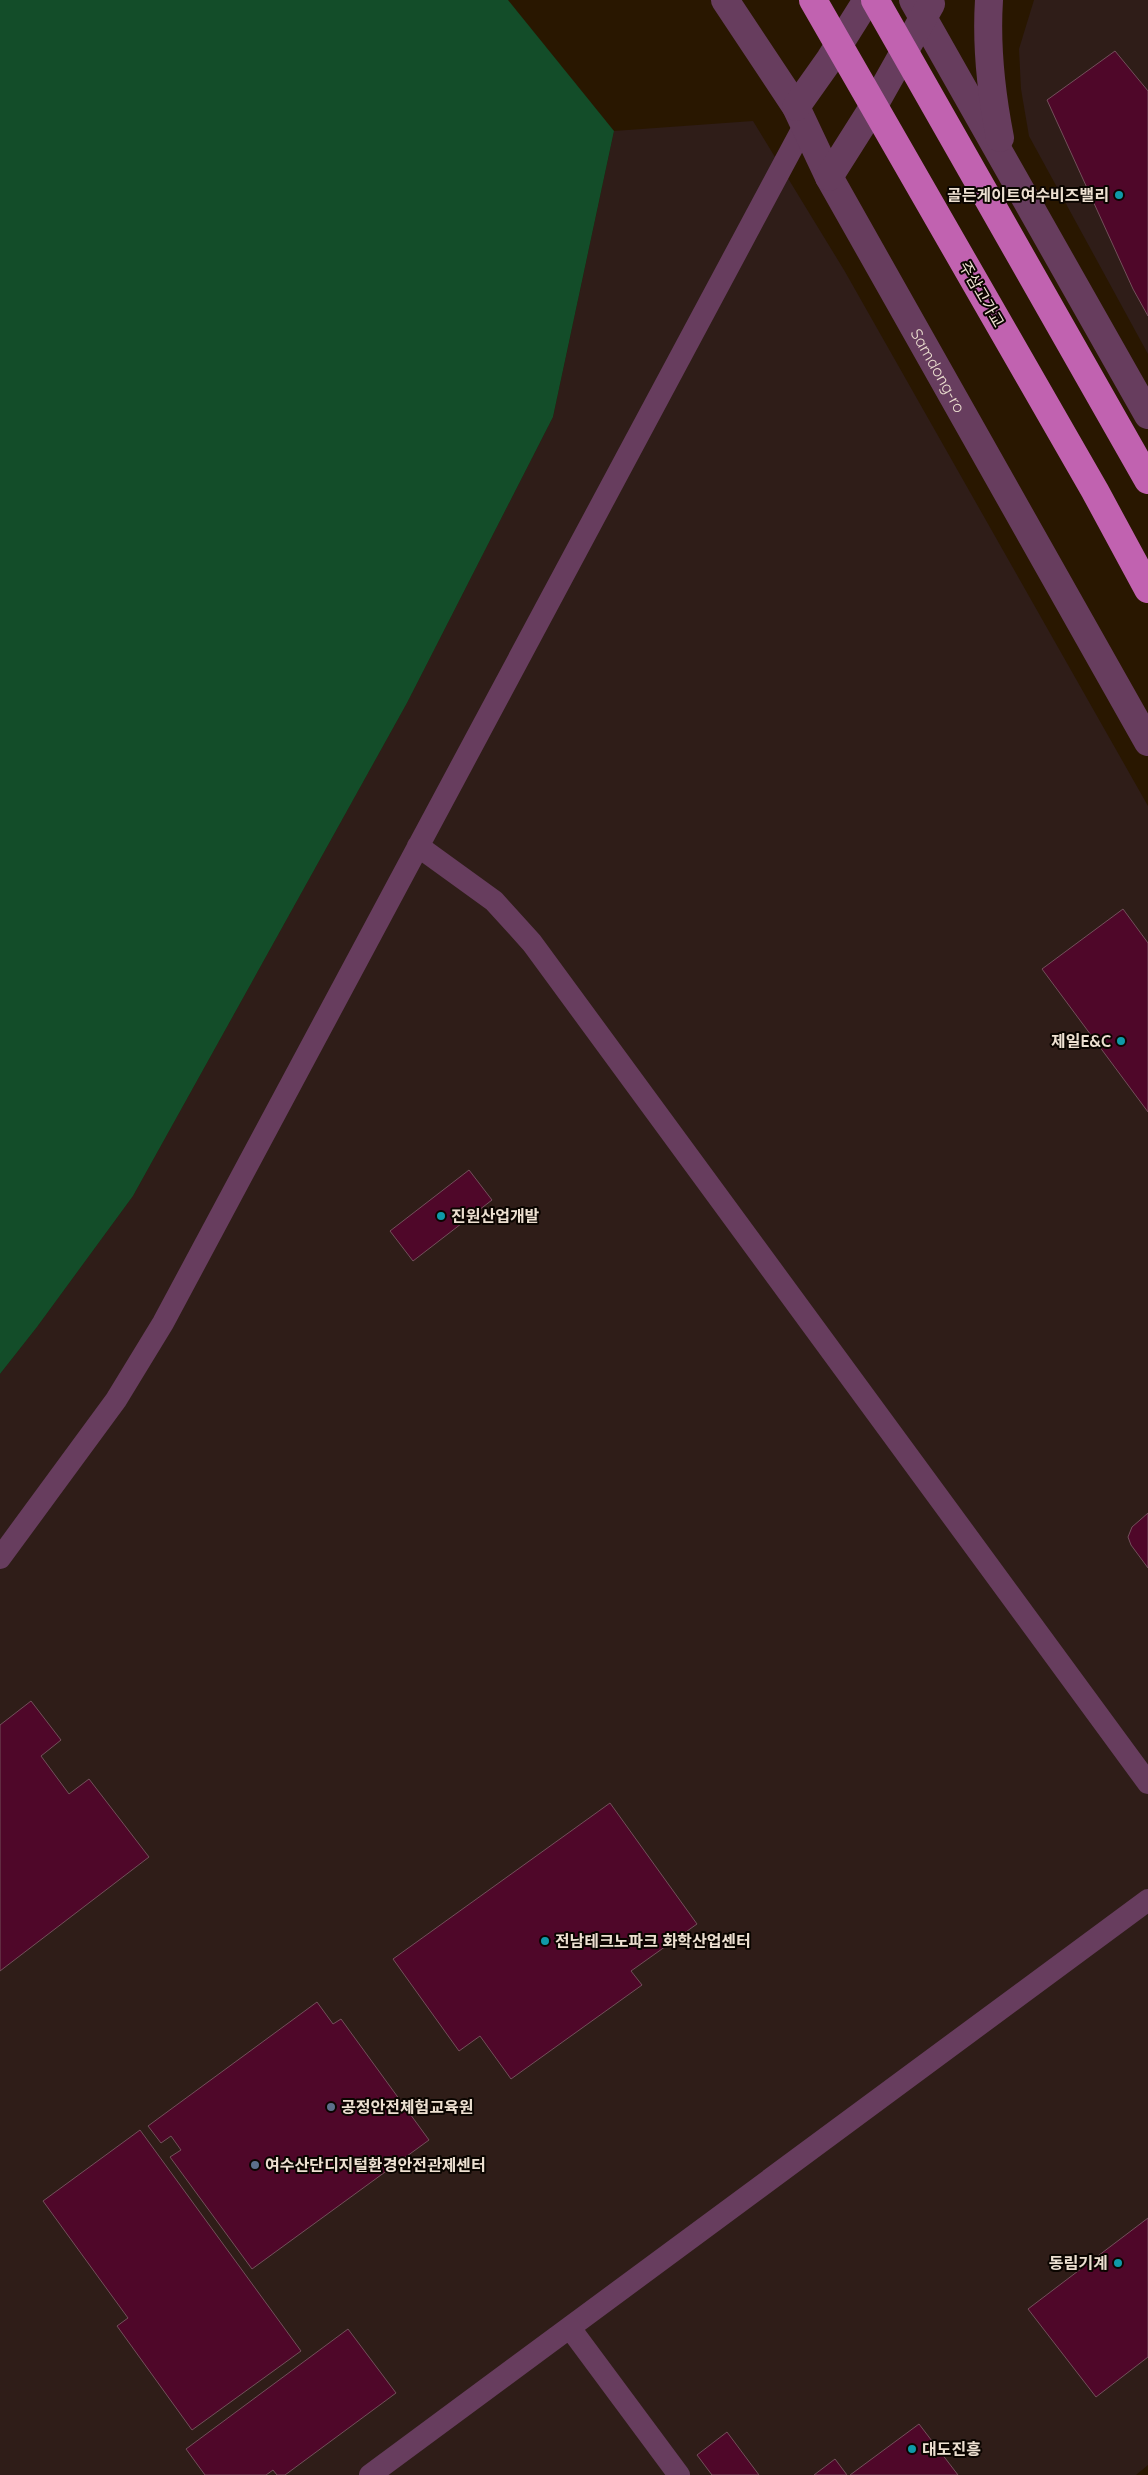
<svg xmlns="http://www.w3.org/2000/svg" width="1148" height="2475" font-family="Quicksand,'Noto Sans KR',sans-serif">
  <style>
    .industrial { fill: #2f1d18 }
    .forest { fill: #134d29 }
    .building { fill: #4f0729; stroke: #73505b }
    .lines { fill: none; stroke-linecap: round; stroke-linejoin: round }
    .service { stroke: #673d5e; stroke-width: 22 }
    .tertiary { stroke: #673d5e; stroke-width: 28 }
    .trunk-bridge { stroke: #c162b0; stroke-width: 28 }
    .culture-dot { fill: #0f9aa8; stroke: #0b0500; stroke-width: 2 }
    .service-dot { fill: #5c6f8a; stroke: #0b0500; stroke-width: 2 }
    .labels { text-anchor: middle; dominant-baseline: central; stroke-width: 4; stroke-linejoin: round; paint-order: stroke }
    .poi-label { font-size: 16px; font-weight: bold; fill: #ede0d1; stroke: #0b0500; text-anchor: start }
    .street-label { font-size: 16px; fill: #ede0d1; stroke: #0b0500 }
  </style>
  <rect width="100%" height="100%" fill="#291700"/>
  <path class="industrial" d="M 1034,0 L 1148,0 L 1148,354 L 1029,136 L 1021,89 L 1019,49 Z
    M 753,121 L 844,270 L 1148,806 L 1148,2465 L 1136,2475 L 0,2475 L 0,1374 L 37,1327 L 133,1196 L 407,703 L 553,417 L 614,131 Z"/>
  <path class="forest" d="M 0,0 L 508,0 L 614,131 L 553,417 L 407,703 L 133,1196 L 37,1327 L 0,1374 Z"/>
  <path class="building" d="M 1115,51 L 1148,91 L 1148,316 L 1133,289 L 1047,100 Z
    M 1123,909 L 1148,943 L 1148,1112 L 1042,969 Z
    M 469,1170 L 492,1200 L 413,1261 L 390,1231 Z
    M 1148,1513 L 1148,1568 L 1131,1545 L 1128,1537 L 1132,1527 Z
    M 31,1701 L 61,1740 L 41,1756 L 69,1794 L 89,1779 L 149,1857 L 0,1971 L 0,1725 Z
    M 610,1803 L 697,1924 L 631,1971 L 642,1985 L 511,2079 L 480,2036 L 459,2051 L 393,1959 Z
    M 317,2002 L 333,2024 L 341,2019 L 429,2140 L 252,2269 L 170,2157 L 181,2150 L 171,2136 L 161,2143 L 148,2126 Z
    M 140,2130 L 301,2351 L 192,2430 L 117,2326 L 128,2318 L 43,2201 Z
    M 1148,2218 L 1148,2357 L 1096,2397 L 1028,2309 Z
    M 348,2329 L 396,2393 L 285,2475 L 277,2475 L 273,2470 L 266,2475 L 205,2475 L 186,2449 Z
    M 919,2424 L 958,2475 L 850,2475 Z
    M 727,2432 L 759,2475 L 712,2475 L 697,2455 Z
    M 835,2459 L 847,2475 L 814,2475 Z"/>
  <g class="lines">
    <path class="service" d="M 418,846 L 494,901 L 532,943 L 1148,1783
      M 0,1558 L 116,1400 L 163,1323 L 805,124
      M 570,2328 L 679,2475
      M 370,2475 L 1148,1900"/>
    <g class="tertiary">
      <path id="s1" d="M 725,0 L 796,107 L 829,177 L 1148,742"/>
      <path d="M 913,0 L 1148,415"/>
      <path d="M 989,0 C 986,47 991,92 1000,138"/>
      <path d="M 796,107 L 830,59 L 867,0"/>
      <path d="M 829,177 L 872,109 L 931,4"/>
    </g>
    <path class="trunk-bridge" d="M 813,0 L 1095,491 L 1148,589
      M 875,0 L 1148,480"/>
  </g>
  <g class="culture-dot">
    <circle cx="1119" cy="195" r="5"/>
    <circle cx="1121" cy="1041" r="5"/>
    <circle cx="441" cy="1216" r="5"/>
    <circle cx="545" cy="1941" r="5"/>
    <circle cx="1118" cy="2263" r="5"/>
    <circle cx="912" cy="2449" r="5"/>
  </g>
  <g class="service-dot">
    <circle cx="331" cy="2107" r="5"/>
    <circle cx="255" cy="2165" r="5"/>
  </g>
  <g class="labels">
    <g class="poi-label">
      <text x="1109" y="195" text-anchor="end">골든게이트여수비즈밸리</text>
      <text x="1111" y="1041" text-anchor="end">제일E&amp;C</text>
      <text x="451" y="1216">진원산업개발</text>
      <text x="555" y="1941">전남테크노파크 화학산업센터</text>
      <text x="341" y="2107">공정안전체험교육원</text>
      <text x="265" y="2165">여수산단디지털환경안전관제센터</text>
      <text x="1108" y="2263" text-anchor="end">동림기계</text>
      <text x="922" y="2449">대도진흥</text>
    </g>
    <g class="street-label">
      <text transform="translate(982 294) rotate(60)">주삼고가교</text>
      <text stroke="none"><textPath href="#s1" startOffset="428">Samdong-ro</textPath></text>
    </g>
  </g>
</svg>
